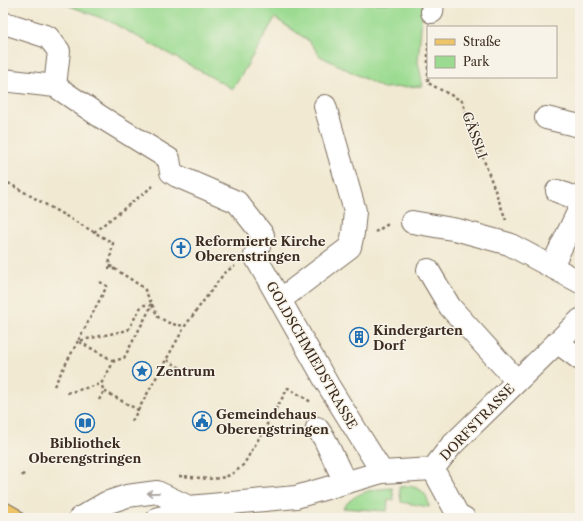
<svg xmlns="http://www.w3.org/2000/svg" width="583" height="521" font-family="'Libre Caslon Text',serif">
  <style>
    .green { fill: #9bdb91; stroke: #6b8258 }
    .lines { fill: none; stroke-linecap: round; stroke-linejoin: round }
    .minor-casing { stroke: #7b6d5d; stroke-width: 24 }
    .major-casing { stroke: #7b6d5d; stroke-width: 24 }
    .path { stroke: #7b6d5d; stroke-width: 2.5; stroke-dasharray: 3 3; stroke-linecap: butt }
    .minor { stroke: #fff; stroke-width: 22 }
    .major { stroke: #eec469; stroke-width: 22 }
    .oneway { stroke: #a79f9a }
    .labels { text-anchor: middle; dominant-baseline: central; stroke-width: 3; stroke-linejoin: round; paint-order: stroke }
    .street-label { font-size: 13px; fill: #3b2a1e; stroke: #f7f3e8 }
    .poi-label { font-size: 13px; font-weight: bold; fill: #3b2a1e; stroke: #f7f3e8; text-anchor: start }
  </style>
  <rect width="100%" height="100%" fill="#f7f3e8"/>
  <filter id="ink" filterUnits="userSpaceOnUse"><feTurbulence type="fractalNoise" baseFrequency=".025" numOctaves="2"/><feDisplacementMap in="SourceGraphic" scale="8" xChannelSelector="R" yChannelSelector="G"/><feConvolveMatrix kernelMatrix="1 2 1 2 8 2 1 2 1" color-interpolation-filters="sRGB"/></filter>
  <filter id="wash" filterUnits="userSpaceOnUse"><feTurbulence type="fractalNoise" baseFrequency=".012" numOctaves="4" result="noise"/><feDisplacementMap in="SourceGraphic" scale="16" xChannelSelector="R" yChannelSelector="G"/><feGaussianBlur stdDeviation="0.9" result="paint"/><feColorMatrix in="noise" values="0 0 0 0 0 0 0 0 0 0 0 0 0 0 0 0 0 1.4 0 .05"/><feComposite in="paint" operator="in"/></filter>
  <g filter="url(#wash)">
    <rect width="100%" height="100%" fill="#f1e9d2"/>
    <path class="green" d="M 62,3 L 423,3 L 418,62 L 423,86 L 383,88 L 320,56 L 309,41 L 275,18 L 233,89 L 109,21 Z
      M 409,486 C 422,488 428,494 429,507 L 401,502 L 399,487 Z
      M 392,488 L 394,500 L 388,499 L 387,511 L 343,508 C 356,491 373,489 392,488 Z"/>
  </g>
  <g filter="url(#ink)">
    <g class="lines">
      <defs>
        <path id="minor" d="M 432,12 L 433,3
          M 3,24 L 11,25 L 48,37 L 59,51 L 55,86
          M 3,80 L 55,86 L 101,117 L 169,159 L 171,172 L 177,176 L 237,202 L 263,235 L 255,256 L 328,385 L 382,472
          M 546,118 L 580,126
          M 557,191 L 580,200
          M 412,222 L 458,230 L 509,244 L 580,282
          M 552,266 L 580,208
          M 428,270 L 450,307 L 517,381
          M 280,300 L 350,247 L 353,233 L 355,211 L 325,106
          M 557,342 L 580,359
          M 317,428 L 324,438 L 345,482
          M 433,469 L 458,515 L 464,518
          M 80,518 L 106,503 L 127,496 L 157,492 L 189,507
          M 158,518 L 168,516 L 189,507 L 296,497 L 382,472 L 433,469 L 451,446 L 580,320"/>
        <path id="major" d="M 3,513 L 12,518"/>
      </defs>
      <use href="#minor" class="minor-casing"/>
      <use href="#major" class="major-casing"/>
      <path class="path" d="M 428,42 L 428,83 L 462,101 L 506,220
        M 3,180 L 113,243 L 109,265 L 144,288 L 158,317 L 171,324 L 185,326
        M 94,232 L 153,186
        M 375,232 L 390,223
        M 108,268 L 113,267 L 115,271
        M 100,282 L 107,286 L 78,341 L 114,361
        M 167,360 L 186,371
        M 54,386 L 78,341 L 128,330 L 142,305 L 152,305 L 124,358 L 114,361 L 101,384 L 104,391 L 138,410
        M 67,393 L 101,384
        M 99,400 L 104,391
        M 132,421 L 185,326 L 225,272 L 235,266
        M 22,476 L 25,472
        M 179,476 C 206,477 223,486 244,464 L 288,388 L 311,402"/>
      <use href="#minor" class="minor"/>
      <use href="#major" class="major"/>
    </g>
    <defs><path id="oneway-shaft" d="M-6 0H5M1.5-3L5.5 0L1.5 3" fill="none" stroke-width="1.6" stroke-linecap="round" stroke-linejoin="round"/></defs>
    <use class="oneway" href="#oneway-shaft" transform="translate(153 493) rotate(179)"/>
  </g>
  <defs>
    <symbol id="church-ring" viewBox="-11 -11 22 22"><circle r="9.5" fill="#f7f3e8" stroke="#1f6fb2" stroke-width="1.5"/><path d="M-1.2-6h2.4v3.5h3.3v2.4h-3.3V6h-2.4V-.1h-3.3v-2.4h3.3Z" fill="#1f6fb2"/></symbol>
    <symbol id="building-ring" viewBox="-11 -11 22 22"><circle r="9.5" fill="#f7f3e8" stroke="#1f6fb2" stroke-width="1.5"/><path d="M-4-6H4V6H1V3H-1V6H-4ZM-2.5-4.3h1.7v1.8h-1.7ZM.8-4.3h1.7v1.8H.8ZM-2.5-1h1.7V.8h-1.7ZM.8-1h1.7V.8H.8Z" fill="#1f6fb2"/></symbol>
    <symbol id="sight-ring" viewBox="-11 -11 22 22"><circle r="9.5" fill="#f7f3e8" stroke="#1f6fb2" stroke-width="1.5"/><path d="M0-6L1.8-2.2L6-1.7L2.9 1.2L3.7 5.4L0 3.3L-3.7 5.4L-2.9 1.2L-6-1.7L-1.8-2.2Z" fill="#1f6fb2"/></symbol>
    <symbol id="civic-ring" viewBox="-11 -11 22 22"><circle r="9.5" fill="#f7f3e8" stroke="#1f6fb2" stroke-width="1.5"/><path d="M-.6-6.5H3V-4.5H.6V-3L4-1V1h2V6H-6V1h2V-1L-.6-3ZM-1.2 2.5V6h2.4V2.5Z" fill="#1f6fb2"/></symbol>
    <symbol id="library-ring" viewBox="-11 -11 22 22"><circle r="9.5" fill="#f7f3e8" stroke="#1f6fb2" stroke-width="1.5"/><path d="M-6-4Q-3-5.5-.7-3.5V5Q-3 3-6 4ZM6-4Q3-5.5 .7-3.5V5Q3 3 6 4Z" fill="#1f6fb2"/></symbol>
  </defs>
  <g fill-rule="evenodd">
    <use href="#church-ring" x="170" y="237" width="22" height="22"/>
    <use href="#building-ring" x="348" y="326" width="22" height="22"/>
    <use href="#sight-ring" x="131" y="360" width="22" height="22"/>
    <use href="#civic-ring" x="191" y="410" width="22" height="22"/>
    <use href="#library-ring" x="74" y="412" width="22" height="22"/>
  </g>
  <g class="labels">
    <g class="street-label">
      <text transform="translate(475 135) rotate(70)">GÄSSLI</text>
      <text transform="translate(312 355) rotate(60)">GOLDSCHMIEDSTRASSE</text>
      <text transform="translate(477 422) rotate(-46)">DORFSTRASSE</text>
    </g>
    <g class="poi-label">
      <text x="195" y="241">Reformierte Kirche<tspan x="195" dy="15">Oberenstringen</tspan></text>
      <text x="373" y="330">Kindergarten<tspan x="373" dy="15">Dorf</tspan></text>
      <text x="156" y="371">Zentrum</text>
      <text x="216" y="414">Gemeindehaus<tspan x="216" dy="15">Oberengstringen</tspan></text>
      <text x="85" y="443" text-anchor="middle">Bibliothek<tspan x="85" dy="15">Oberengstringen</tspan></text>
    </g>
  </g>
  <rect width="583" height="521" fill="none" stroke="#f7f3e8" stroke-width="16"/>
  <rect x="427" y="26" width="130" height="52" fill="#f7f3e8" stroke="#aca397"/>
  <rect x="435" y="39" width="20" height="6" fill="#eec469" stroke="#aca397"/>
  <text x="463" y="46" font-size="12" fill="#3b2a1e">Straße</text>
  <rect x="435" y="56" width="20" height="12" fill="#9bdb91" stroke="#aca397"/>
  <text x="463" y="66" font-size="12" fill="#3b2a1e">Park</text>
</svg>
